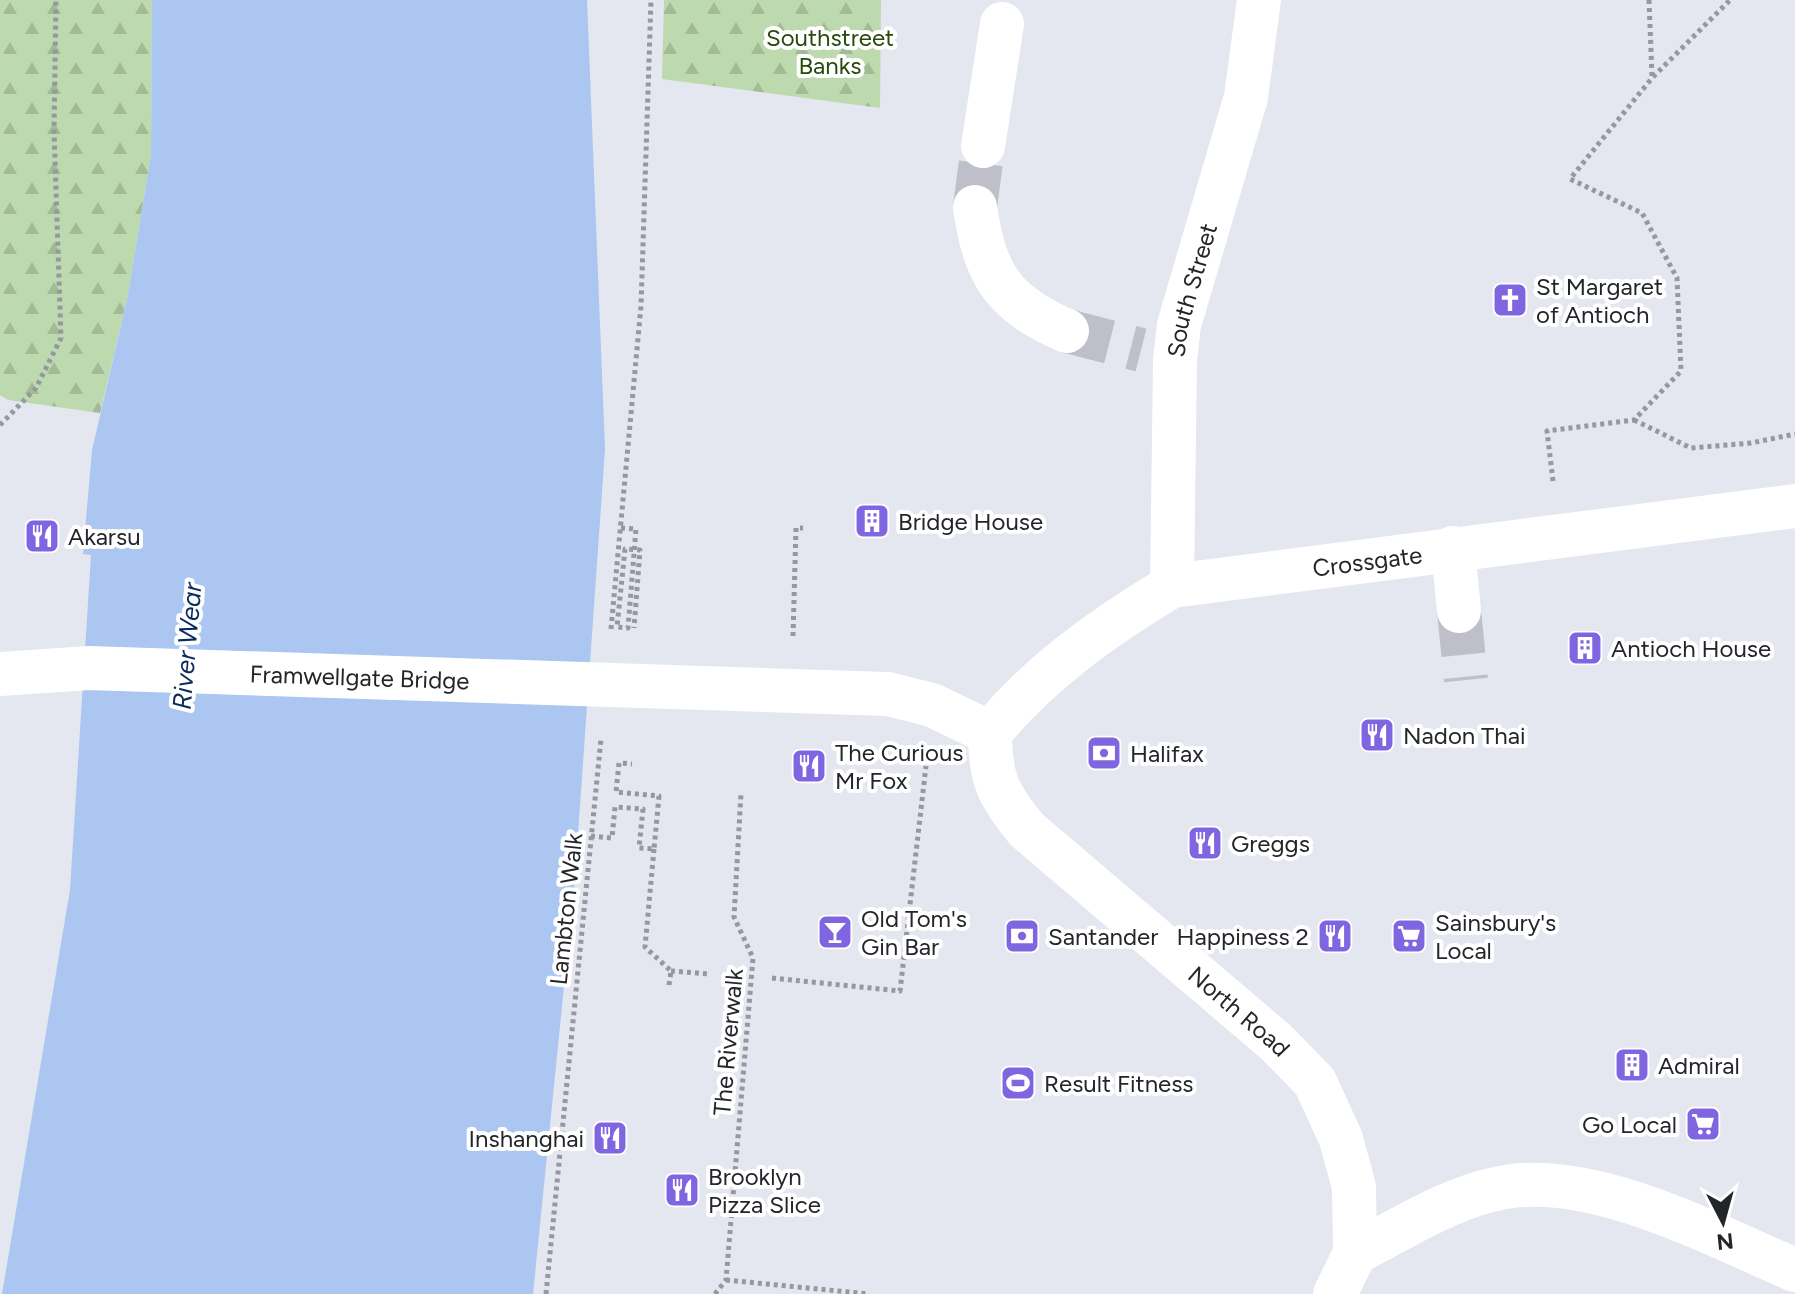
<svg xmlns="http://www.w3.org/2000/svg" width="1795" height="1294" font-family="Figtree,sans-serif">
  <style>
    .forest { fill: url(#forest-firs) }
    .water { fill: #abc6f0 }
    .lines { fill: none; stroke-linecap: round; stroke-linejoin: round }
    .minor-tunnel { stroke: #bebfc8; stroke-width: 44; stroke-dasharray: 44 22; stroke-linecap: butt }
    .path { stroke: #96979f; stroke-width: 5; stroke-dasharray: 4 4; stroke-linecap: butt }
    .minor { stroke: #fff; stroke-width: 44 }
    .labels { text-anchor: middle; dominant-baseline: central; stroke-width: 8; stroke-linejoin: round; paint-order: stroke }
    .park-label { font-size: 24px; fill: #26490c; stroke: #fff }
    .poi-label { font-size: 24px; fill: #242529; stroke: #fff; text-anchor: start }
    .street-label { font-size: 24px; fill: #242529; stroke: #fff }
    .water-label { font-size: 26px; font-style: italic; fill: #0a2b5c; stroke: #fff }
  </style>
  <defs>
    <pattern id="forest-firs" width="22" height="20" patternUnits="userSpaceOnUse" patternTransform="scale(2)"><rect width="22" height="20" fill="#bdd9ae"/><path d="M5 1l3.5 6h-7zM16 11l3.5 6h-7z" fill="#a2ba96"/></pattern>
  </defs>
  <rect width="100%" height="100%" fill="#e4e6f0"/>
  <path class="forest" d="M 0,0 L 152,0 L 151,155 L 128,295 L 100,413 L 8,400 L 0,395 Z
    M 664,0 L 881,0 L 880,108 L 662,79 Z"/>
  <path class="water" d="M 152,0 L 587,0 L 605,449 L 575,877 L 533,1294 L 2,1294 L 70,890 L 91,555 L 83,554 L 92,450 L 128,295 L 151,155 Z"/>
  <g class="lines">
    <path class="minor-tunnel" d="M 975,207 L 983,146
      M 1067,331 L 1141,350
      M 1459,611 L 1466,680"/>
    <path class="path" d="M 1649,0 L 1652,77
      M 1634,420 L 1691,448 L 1751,443 L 1795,434
      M 0,425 L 36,388 L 61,338 L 54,130 L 56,0
      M 1553,481 L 1547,431 L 1634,420 L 1681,371 L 1677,278 L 1642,213 L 1570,179 L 1652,78 L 1730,0
      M 621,528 L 636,529 L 628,628 L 617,627 L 625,549 L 640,550 L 634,628
      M 611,629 L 641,306 L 651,0
      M 793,636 L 796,528 L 803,528
      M 591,836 L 612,838 L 615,807 L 643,809 L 639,848 L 654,849 L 659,796 L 616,792 L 619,763 L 632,764
      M 654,849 L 645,947 L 671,971
      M 671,971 L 710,974
      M 772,978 L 900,991 L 926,766
      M 669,985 L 671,971
      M 726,1280 L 869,1294
      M 546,1294 L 601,739
      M 715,1294 L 726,1280 L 753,958 L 734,917 L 741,793"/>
    <g class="minor">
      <path d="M 983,146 L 1002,24"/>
      <path d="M 975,207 C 985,276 1003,303 1067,331"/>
      <path d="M 1453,548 L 1459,611"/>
      <path id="s1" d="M 1172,586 L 1175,360 L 1179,325 L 1246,97 L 1259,0"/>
      <path id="s2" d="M 0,674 L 89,668 L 888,694 L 932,705 L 990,733"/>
      <path id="s3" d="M 990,733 C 1041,671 1104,627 1172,586 L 1795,506"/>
      <path id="s4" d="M 990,733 C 990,779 998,795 1027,830 L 1277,1043 L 1315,1082 L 1341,1139 L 1354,1187 L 1355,1253 L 1335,1294"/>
      <path d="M 1355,1253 C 1403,1228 1457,1193 1512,1186 C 1601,1175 1713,1235 1795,1270"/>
    </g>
  </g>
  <defs>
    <symbol id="church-square" viewBox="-11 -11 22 22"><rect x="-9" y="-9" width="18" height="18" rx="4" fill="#8065e0" stroke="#fff"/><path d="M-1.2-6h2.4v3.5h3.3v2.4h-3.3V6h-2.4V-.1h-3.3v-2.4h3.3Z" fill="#fff"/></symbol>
    <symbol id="building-square" viewBox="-11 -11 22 22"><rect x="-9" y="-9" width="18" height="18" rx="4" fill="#8065e0" stroke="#fff"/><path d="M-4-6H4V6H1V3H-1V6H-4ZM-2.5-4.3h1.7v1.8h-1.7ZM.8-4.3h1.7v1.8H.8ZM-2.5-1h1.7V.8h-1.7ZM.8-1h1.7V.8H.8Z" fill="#fff"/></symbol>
    <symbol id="restaurant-square" viewBox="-11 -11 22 22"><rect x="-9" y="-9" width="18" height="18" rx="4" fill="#8065e0" stroke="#fff"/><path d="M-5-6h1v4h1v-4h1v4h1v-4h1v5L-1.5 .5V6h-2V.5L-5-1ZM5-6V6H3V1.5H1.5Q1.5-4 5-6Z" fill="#fff"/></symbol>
    <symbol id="bank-square" viewBox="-11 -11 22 22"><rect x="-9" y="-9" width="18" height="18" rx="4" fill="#8065e0" stroke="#fff"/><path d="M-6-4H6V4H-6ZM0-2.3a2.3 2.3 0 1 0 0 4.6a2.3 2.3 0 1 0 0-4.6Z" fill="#fff"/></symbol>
    <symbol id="bar-square" viewBox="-11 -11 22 22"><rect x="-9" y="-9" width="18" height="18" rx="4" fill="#8065e0" stroke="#fff"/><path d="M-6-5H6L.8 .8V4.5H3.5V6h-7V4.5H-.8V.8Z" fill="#fff"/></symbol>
    <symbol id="supermarket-square" viewBox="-11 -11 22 22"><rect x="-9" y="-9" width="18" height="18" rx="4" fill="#8065e0" stroke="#fff"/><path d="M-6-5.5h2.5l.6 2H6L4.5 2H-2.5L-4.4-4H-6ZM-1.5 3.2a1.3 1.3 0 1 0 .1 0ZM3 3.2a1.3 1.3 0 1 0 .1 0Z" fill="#fff"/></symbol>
    <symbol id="stadium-square" viewBox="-11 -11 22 22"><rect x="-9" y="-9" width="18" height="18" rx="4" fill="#8065e0" stroke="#fff"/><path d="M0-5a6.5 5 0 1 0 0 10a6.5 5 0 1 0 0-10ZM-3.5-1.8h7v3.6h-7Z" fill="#fff"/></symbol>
  </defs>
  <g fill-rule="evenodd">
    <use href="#church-square" x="1490" y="280" width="40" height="40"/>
    <use href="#building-square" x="852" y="501" width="40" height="40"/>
    <use href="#restaurant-square" x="22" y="516" width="40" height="40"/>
    <use href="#building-square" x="1565" y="628" width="40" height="40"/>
    <use href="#restaurant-square" x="1357" y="715" width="40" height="40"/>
    <use href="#bank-square" x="1084" y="733" width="40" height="40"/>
    <use href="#restaurant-square" x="789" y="746" width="40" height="40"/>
    <use href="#restaurant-square" x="1185" y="823" width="40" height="40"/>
    <use href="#bar-square" x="815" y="912" width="40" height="40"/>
    <use href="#bank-square" x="1002" y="916" width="40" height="40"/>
    <use href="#restaurant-square" x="1315" y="916" width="40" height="40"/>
    <use href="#supermarket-square" x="1389" y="916" width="40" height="40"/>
    <use href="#building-square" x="1612" y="1045" width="40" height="40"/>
    <use href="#stadium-square" x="998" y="1063" width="40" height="40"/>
    <use href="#supermarket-square" x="1683" y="1104" width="40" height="40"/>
    <use href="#restaurant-square" x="590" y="1118" width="40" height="40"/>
    <use href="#restaurant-square" x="662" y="1170" width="40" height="40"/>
  </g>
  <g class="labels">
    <g class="park-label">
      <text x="830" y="37">Southstreet<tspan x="830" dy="28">Banks</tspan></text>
    </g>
    <g class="poi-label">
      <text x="1536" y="286">St Margaret<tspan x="1536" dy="28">of Antioch</tspan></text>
      <text x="898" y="521">Bridge House</text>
      <text x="68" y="536">Akarsu</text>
      <text x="1611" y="648">Antioch House</text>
      <text x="1403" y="735">Nadon Thai</text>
      <text x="835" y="752">The Curious<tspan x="835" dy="28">Mr Fox</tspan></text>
      <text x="1130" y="753">Halifax</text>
      <text x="1231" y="843">Greggs</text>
      <text x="861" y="918">Old Tom's<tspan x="861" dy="28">Gin Bar</tspan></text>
      <text x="1435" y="922">Sainsbury's<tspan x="1435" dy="28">Local</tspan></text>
      <text x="1048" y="936">Santander</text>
      <text x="1309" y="936" text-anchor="end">Happiness 2</text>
      <text x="1658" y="1065">Admiral</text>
      <text x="1044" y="1083">Result Fitness</text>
      <text x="1677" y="1124" text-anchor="end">Go Local</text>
      <text x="584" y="1138" text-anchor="end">Inshanghai</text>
      <text x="708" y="1176">Brooklyn<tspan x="708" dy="28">Pizza Slice</tspan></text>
    </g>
    <g class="street-label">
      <text stroke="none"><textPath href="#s1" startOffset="298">South Street</textPath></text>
      <text stroke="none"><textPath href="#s3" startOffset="432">Crossgate</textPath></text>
      <text stroke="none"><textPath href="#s2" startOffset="360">Framwellgate Bridge</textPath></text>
      <text transform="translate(566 909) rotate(-84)">Lambton Walk</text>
      <text stroke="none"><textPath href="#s4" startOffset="386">North Road</textPath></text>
      <text transform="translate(728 1042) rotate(-85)">The Riverwalk</text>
    </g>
    <g class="water-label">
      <text transform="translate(187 646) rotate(-85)">River Wear</text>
    </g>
  </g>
  <g transform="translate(1723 1222) rotate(174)" stroke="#ffffff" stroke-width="6" paint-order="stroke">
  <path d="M0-6L14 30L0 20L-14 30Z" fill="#242529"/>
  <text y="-12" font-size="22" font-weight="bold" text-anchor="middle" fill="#242529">N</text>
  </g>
</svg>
